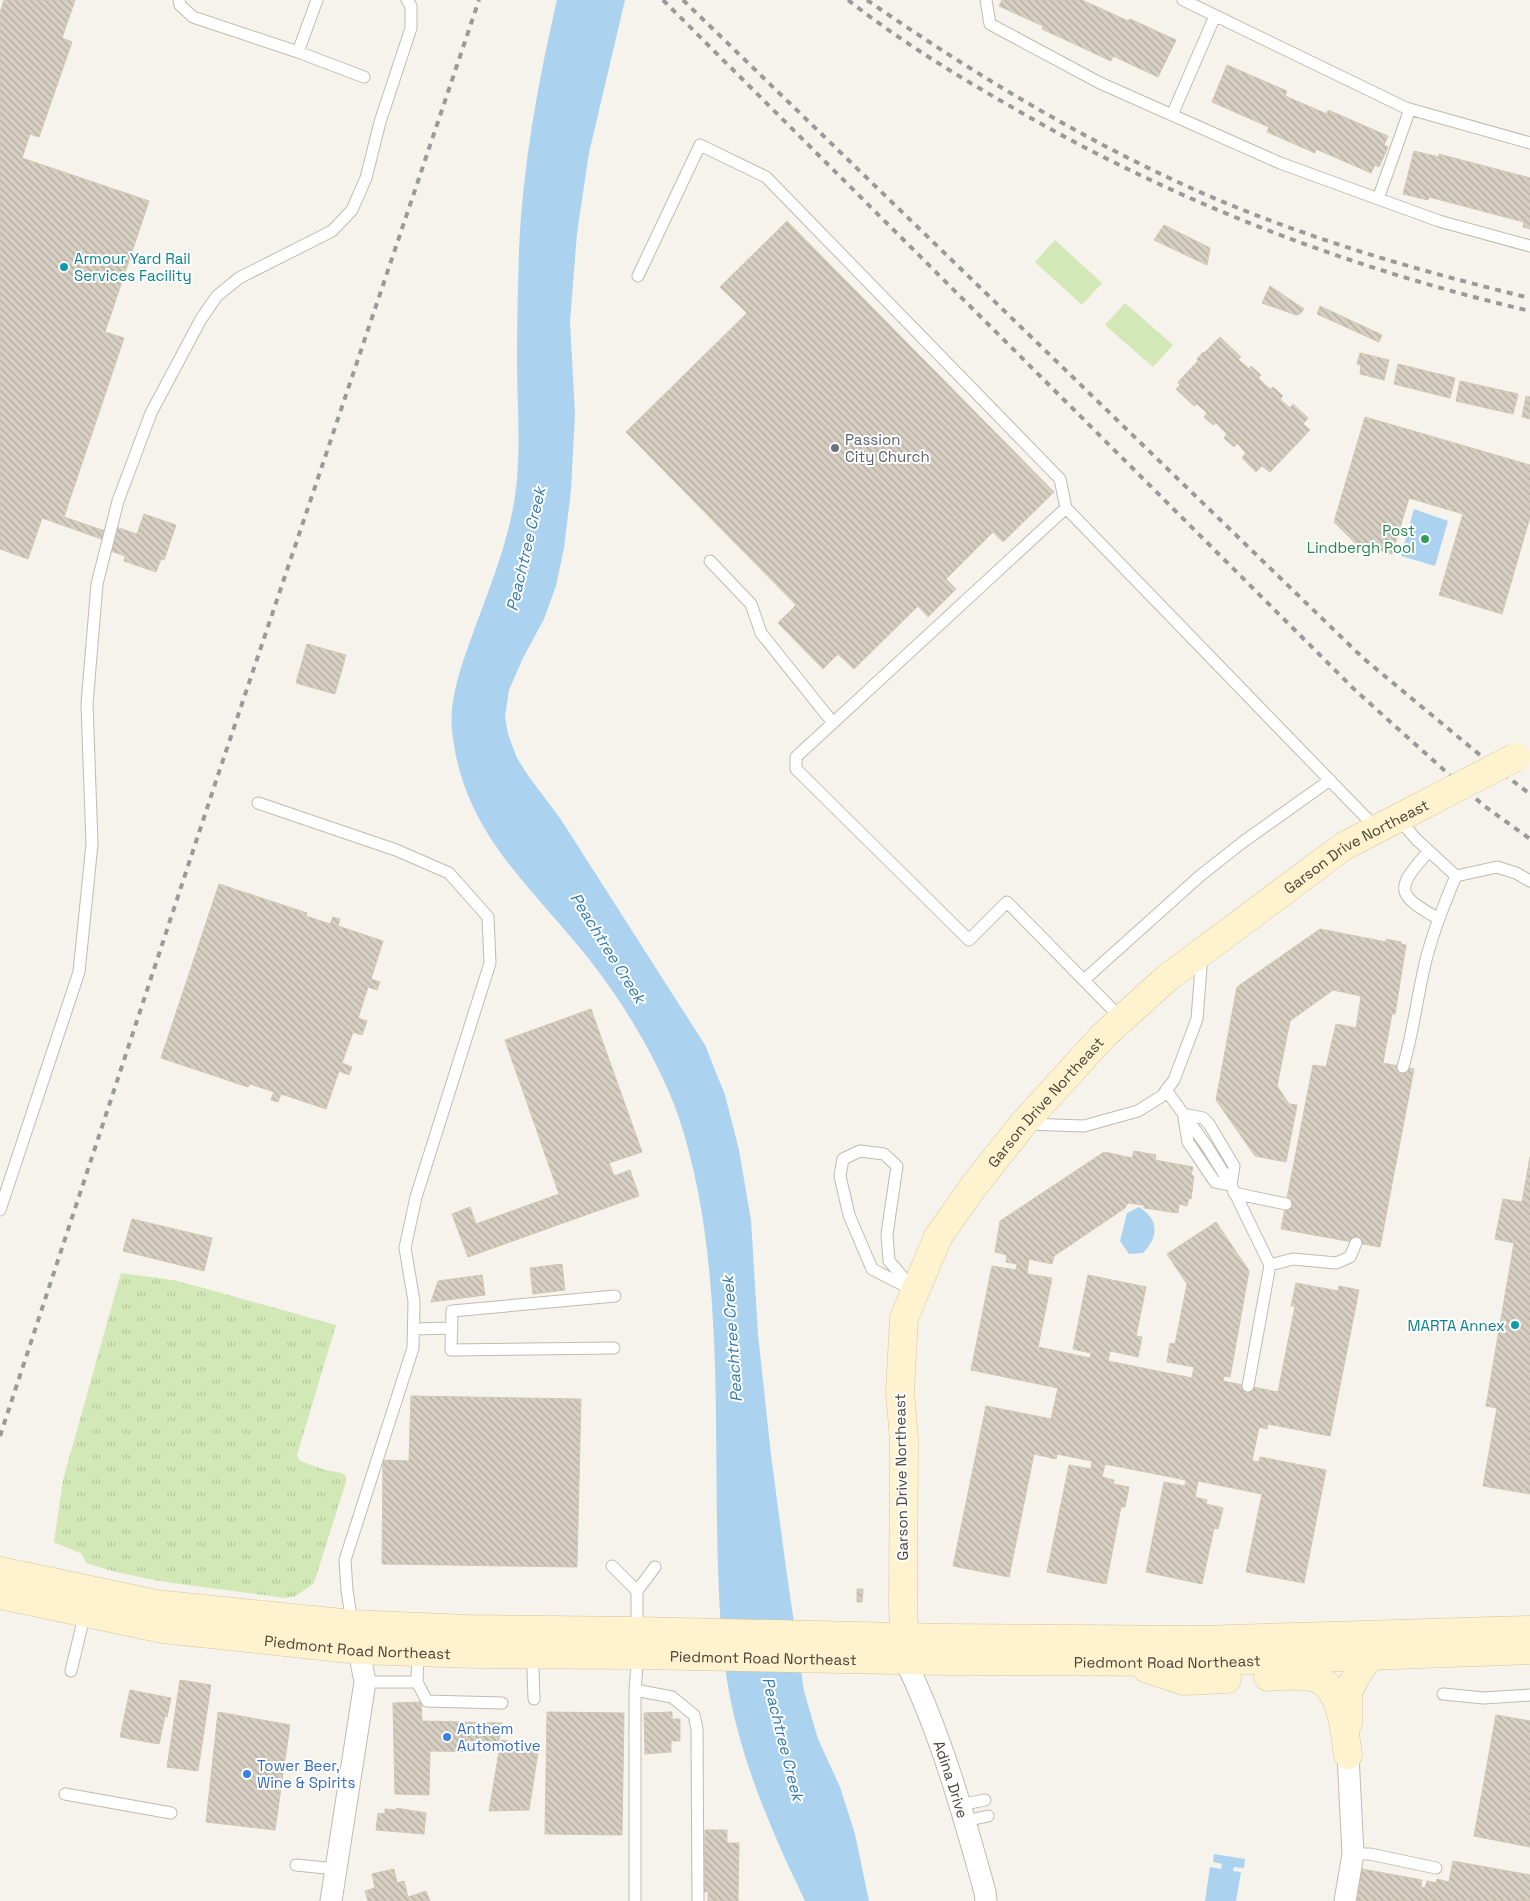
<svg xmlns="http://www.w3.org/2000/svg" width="1530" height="1901" font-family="'Space Grotesk',sans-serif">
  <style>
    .grass { fill: url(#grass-tufts) }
    .pitch { fill: #d2e8b6 }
    .water { fill: #abd3f0 }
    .building { fill: url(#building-back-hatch); stroke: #d2c7b5 }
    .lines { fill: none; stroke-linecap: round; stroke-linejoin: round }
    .lane-casing { stroke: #c1bbaf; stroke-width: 13 }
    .street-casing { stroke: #c1bbaf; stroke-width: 23 }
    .secondary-casing { stroke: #d4c69d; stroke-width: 29 }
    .lane { stroke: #fff; stroke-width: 11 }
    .street { stroke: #fff; stroke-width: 21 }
    .secondary { stroke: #fef3ce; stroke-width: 28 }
    .rail { stroke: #9a9a9a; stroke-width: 4; stroke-dasharray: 6 6; stroke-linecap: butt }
    .secondary-bridge-casing { stroke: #d4c69d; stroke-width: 29; stroke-linecap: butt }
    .secondary-bridge { stroke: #fef3ce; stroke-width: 28 }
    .culture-dot { fill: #0f9aa8; stroke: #fff; stroke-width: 2 }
    .worship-dot { fill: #6b7280; stroke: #fff; stroke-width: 2 }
    .leisure-dot { fill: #2e9e5b; stroke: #fff; stroke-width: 2 }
    .shop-dot { fill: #3f7fe0; stroke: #fff; stroke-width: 2 }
    .labels { text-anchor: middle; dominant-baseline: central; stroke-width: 4; stroke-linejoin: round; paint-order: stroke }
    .culture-label { font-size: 15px; fill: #0d838f; stroke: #fff; text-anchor: start }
    .worship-label { font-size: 15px; fill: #5b616d; stroke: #fff; text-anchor: start }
    .leisure-label { font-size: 15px; fill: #27864d; stroke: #fff; text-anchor: end }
    .street-label { font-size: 15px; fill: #4a4439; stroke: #fff }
    .shop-label { font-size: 15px; fill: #366cbe; stroke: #fff; text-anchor: start }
    .water-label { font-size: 16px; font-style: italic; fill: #3179ae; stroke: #fff }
  </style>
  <defs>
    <pattern id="grass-tufts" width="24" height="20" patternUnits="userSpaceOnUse" patternTransform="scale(1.25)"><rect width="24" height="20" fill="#d2e8b6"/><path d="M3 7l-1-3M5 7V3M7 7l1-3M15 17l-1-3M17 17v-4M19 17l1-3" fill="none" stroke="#b6c89d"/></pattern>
    <pattern id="building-back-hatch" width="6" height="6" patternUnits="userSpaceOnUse" patternTransform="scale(1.25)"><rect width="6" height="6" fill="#d7cfc2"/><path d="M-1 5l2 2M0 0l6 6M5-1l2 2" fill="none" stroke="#b0aa9f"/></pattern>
  </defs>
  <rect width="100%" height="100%" fill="#f6f3ec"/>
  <path class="grass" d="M 121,1273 L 173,1280 L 200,1287 L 336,1325 L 297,1455 L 300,1461 L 325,1470 L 342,1473 L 346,1476 L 346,1482 L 314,1583 L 296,1596 L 285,1598 C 219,1588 149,1584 86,1563 L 82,1554 L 54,1542 L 63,1480 Z"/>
  <path class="pitch" d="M 1055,240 L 1102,283 L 1082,305 L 1035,262 Z
    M 1125,303 L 1173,345 L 1153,367 L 1105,325 Z"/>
  <path class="water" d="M 557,0 L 625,0 L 589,153 L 577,233 L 570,322 L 575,415 L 571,490 L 564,548 L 556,586 L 544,619 L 523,658 L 509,690 L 505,717 L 508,734 L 517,758 L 529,777 L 560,818 L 705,1045 L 725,1095 L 739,1150 L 751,1220 L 758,1334 L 771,1455 L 786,1568 L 804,1691 L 818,1739 L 840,1787 L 855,1834 L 869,1901 L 805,1901 C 770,1829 738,1754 726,1674 C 719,1624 718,1574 717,1524 C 715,1391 721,1242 678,1115 C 662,1069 630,1014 601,975 C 541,893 463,840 452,730 C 449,697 462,664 473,633 C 490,586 510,539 516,489 C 521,446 517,402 517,358 C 517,322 518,285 519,248 C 523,164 538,82 557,0 Z
    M 1414,509 L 1448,521 L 1435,566 L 1401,556 Z
    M 1139,1207 C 1159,1219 1159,1237 1143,1253 L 1129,1254 L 1120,1241 L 1127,1213 Z
    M 1214,1854 L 1245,1859 L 1244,1868 L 1234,1867 L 1233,1871 L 1241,1872 L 1236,1901 L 1205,1901 L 1210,1867 L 1221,1869 L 1222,1864 L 1213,1862 Z"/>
  <path class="building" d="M 4,0 L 75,0 L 62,38 L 72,42 L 39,137 L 30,134 L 22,158 L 149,201 L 105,332 L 124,338 L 64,517 L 111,533 L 113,526 L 137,534 L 144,514 L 176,525 L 164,560 L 161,559 L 156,572 L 124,561 L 125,556 L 105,549 L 107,541 L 42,518 L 28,559 L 0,549 L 0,13 Z
    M 1002,0 L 1082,0 L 1128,21 L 1130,19 L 1176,40 L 1158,77 L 1113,56 L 1111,61 L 1042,29 L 1043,26 L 999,6 Z
    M 1227,65 L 1287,91 L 1285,96 L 1327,114 L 1328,110 L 1388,136 L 1384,145 L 1388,147 L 1379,167 L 1375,165 L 1371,173 L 1316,149 L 1315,153 L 1267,132 L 1269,127 L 1212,102 Z
    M 1414,151 L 1439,157 L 1439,154 L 1530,178 L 1530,229 L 1523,227 L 1524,222 L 1429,197 L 1428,200 L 1403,194 Z
    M 787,221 L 1054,492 L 1003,542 L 993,532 L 946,579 L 956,589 L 928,617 L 918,606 L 854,669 L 838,654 L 823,669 L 778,623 L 796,605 L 626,432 L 747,313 L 720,287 Z
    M 1164,225 L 1210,248 L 1207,265 L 1154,240 Z
    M 1270,286 L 1304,309 L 1300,314 L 1296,315 L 1262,303 Z
    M 1320,306 L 1382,335 L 1379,342 L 1317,314 Z
    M 1220,337 L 1241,357 L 1238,359 L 1249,369 L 1251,366 L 1261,375 L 1258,378 L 1270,389 L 1273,387 L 1283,396 L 1280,399 L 1290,408 L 1293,404 L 1308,418 L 1303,424 L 1310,430 L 1270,472 L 1262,466 L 1256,472 L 1242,458 L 1246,453 L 1237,443 L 1234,447 L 1224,438 L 1227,434 L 1216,423 L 1213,425 L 1204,417 L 1207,413 L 1197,404 L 1194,406 L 1176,389 L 1180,385 L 1178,382 L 1198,361 L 1197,359 L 1203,352 L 1204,353 Z
    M 1360,353 L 1389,360 L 1384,380 L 1360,374 L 1361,365 L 1357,364 Z
    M 1398,364 L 1455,378 L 1450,398 L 1394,384 Z
    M 1460,381 L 1518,394 L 1513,414 L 1456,401 Z
    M 1526,396 L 1530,397 L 1530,419 L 1522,417 Z
    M 1365,417 L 1530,465 L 1530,517 L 1502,614 L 1439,595 L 1463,514 L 1409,498 L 1392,554 L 1355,543 L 1334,522 Z
    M 307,644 L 346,655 L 335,694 L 296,683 Z
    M 219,884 L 307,913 L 306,916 L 330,924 L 333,917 L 340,919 L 338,926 L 383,941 L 371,979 L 380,982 L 377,990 L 368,987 L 358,1018 L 367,1021 L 362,1035 L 353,1032 L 342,1063 L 352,1067 L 349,1075 L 339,1071 L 326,1109 L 281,1094 L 278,1102 L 271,1100 L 274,1092 L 250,1084 L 248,1087 L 161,1058 Z
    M 1320,929 L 1386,942 L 1386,939 L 1401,942 L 1401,944 L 1406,945 L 1395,1014 L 1392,1014 L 1383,1063 L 1414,1069 L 1380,1247 L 1281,1229 L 1313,1065 L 1326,1067 L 1336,1024 L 1356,1028 L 1361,996 L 1333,990 L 1290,1021 L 1277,1086 L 1289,1104 L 1297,1105 L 1286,1162 L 1255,1156 L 1216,1100 L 1237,987 Z
    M 591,1009 L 642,1152 L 609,1163 L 614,1176 L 630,1170 L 639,1196 L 468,1257 L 452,1214 L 470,1207 L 476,1224 L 559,1194 L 505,1040 Z
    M 1134,1151 L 1156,1155 L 1155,1160 L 1193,1167 L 1191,1175 L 1194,1176 L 1191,1199 L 1189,1198 L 1187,1206 L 1179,1204 L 1178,1213 L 1144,1208 L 1144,1205 L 1128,1203 L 1125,1208 L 1054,1256 L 1052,1264 L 1029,1259 L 1027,1274 L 1052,1278 L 1038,1347 L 1090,1358 L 1091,1353 L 1073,1349 L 1088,1275 L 1146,1287 L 1136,1336 L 1142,1337 L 1138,1357 L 1110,1351 L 1108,1361 L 1192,1378 L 1194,1367 L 1167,1362 L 1170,1343 L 1175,1344 L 1187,1284 L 1167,1254 L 1216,1222 L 1249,1271 L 1230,1377 L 1224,1376 L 1223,1381 L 1278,1392 L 1295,1306 L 1291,1306 L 1296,1283 L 1338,1291 L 1339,1286 L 1359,1290 L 1330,1436 L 1268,1424 L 1267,1429 L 1259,1427 L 1252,1461 L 1259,1462 L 1260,1457 L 1326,1470 L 1304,1583 L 1246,1572 L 1262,1494 L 1198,1481 L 1195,1497 L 1207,1500 L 1206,1504 L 1223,1508 L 1218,1529 L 1214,1528 L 1202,1584 L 1146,1572 L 1164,1482 L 1185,1486 L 1186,1480 L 1105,1464 L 1102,1477 L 1114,1480 L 1113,1484 L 1129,1487 L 1125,1507 L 1121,1507 L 1106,1584 L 1047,1572 L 1069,1465 L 1091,1469 L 1092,1461 L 1057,1454 L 1056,1459 L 1034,1454 L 1009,1577 L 953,1566 L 986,1406 L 1051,1419 L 1058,1388 L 971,1370 L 992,1266 L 1016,1270 L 1017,1264 L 1006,1262 L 1007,1255 L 995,1252 L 1000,1221 L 1104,1152 L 1132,1158 Z
    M 1530,1157 L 1530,1494 L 1483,1486 L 1497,1408 L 1486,1406 L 1514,1243 L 1495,1239 L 1503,1199 L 1522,1202 Z
    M 132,1219 L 212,1238 L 204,1271 L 123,1251 Z
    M 562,1264 L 565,1290 L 533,1294 L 530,1268 Z
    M 482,1275 L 485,1295 L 431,1302 L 438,1281 Z
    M 411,1396 L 581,1399 L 577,1567 L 382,1564 L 383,1460 L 409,1461 Z
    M 857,1589 L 863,1589 L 862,1602 L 857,1602 Z
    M 180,1680 L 211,1685 L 198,1771 L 167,1767 Z
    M 130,1690 L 171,1698 L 167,1717 L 165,1716 L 159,1744 L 120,1737 Z
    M 421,1702 L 422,1721 L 502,1723 L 497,1752 L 430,1751 L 429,1795 L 395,1794 L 393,1703 Z
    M 218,1712 L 290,1725 L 275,1830 L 206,1822 Z
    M 547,1712 L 624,1713 L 622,1835 L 545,1834 Z
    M 672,1712 L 672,1719 L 680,1719 L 680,1741 L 671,1741 L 671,1752 L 645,1754 L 644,1713 Z
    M 1496,1715 L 1530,1721 L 1530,1847 L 1474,1836 Z
    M 501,1740 L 539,1746 L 529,1810 L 489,1811 Z
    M 396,1808 L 426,1813 L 424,1834 L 376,1830 L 378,1813 L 385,1814 L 385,1809 L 397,1810 Z
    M 705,1830 L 727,1830 L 727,1843 L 739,1843 L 738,1901 L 708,1901 L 708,1891 L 704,1892 Z
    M 1453,1861 L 1530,1875 L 1530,1901 L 1432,1901 L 1437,1879 L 1449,1882 Z
    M 394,1869 L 397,1883 L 404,1881 L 409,1901 L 368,1901 L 365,1891 L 375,1888 L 372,1874 Z
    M 1362,1869 L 1422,1880 L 1421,1887 L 1425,1888 L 1427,1881 L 1436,1883 L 1432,1901 L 1356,1901 Z
    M 426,1891 L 430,1901 L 409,1901 L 408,1897 Z"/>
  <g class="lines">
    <defs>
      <path id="lane" d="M 179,0 L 180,5 L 193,17 L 298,52 L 317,0
        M 986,0 L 990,24 L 1100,83 L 1280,163 L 1439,221 L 1530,246
        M 1183,0 L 1406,108 L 1530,143
        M 298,52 L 364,77
        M 1172,115 L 1215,16
        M 1378,199 L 1410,109
        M 638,276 L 700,145 L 766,177 L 1060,479 L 1066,508 L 1377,829
        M 1066,508 L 796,757 L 796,769 L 969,940 L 1007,902 L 1122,1019
        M 710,561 L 751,604 L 761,633 L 833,723
        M 258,803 L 396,850 L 449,873 L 488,917 L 490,963 L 416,1197 L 405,1248 L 414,1301 L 413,1348 L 345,1560 L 347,1590 L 352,1623
        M 1398,818 L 1416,839 L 1456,876
        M 1429,851 C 1395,889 1395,894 1439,919
        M 1456,876 L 1497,867 L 1516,873 L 1530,881
        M 1084,980 L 1201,875 L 1243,842 L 1330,780
        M 1403,1067 C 1413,1033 1417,998 1425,964 C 1432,934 1444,904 1456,876
        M 1166,1090 L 1206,1145 L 1231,1185 L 1270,1265 L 1248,1386
        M 1183,1114 L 1203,1118 L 1209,1124 L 1234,1166 L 1231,1185
        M 1184,1118 L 1188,1142 L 1215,1182 L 1231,1185
        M 1027,1124 L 1084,1126 L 1138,1111 L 1162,1096 L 1174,1080 L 1197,1019 L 1202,955
        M 860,1151 L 884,1154 L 897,1166 L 887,1234 L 889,1261 L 915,1291 L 872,1269 L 849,1215 L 840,1176 L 843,1159 Z
        M 1234,1193 L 1286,1204
        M 0,1210 L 79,972 L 92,844 L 87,704 L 97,584 L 118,501 L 151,413 L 201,319 L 217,296 L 239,278 L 332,231 L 352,210 L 366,178 L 380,122 L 411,28 L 411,6 L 407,0
        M 1270,1265 L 1293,1259 L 1336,1263 L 1350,1257 L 1356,1243
        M 414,1329 L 452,1328
        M 614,1348 L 451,1350 L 452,1311 L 615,1296
        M 612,1566 L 637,1591
        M 637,1631 L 637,1591 L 655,1567
        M 418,1652 L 417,1682 L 427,1701 L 502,1703
        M 71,1671 L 85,1613
        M 365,1682 L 417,1682
        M 635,1690 L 672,1697 L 694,1715 L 697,1729 L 698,1901
        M 1443,1694 L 1484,1698 L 1530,1695
        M 534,1699 L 533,1670 L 536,1655
        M 65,1794 L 171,1813
        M 960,1805 L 985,1800
        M 965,1821 L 988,1816
        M 1353,1854 L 1370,1854 L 1436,1868
        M 296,1865 L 336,1869
        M 635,1901 L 635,1690 L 638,1655"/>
      <g id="street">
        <path id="s1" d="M 905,1660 C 941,1734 963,1813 985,1892 L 986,1901"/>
        <path d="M 331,1901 L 365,1682 L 359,1650"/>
        <path d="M 1345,1901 L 1353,1854 L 1348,1755"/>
      </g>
      <g id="secondary">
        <path d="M 0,1571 L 156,1604 L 352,1624 L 468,1629 L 637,1631 L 943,1638 L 1200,1640 L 1530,1630"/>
        <path id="s2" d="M 0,1595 L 163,1629 L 359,1650 L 475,1654 L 638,1655 L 948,1661 L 1200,1662 L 1530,1650"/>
        <path id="s3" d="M 905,1656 L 903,1606 L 904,1440 L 900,1391 L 904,1318 L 938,1237 L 973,1187 L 1023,1124 L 1103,1036 L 1167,978 L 1344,846 L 1433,800"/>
        <path d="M 1147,1669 L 1184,1681 L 1227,1679"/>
        <path d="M 1268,1677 C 1282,1676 1305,1674 1318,1679 C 1343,1691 1344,1731 1348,1755"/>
        <path d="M 1348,1723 L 1348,1692 L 1359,1671 L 1371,1656"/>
      </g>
    </defs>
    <use href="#lane" class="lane-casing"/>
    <use href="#street" class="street-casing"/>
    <use href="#secondary" class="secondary-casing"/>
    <use href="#lane" class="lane"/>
    <use href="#street" class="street"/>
    <use href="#secondary" class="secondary"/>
    <path class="rail" d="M 663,0 L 1356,691 L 1483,805 L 1530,839
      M 683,0 L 1363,658 L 1492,765 L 1530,794
      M 848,0 C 899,40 954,74 1010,106 C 1172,201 1347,268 1530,311
      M 867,0 C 971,72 1078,137 1193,189 C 1301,237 1415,270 1530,298
      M 0,1436 L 219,772 L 479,0"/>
    <defs>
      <path id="secondary-bridge" d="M 1433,800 L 1516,757"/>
    </defs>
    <use href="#secondary-bridge" class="secondary-bridge-casing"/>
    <use href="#secondary-bridge" class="secondary-bridge"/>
  </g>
  <g class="culture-dot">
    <circle cx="64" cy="267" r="5"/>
    <circle cx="1515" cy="1325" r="5"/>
  </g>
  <circle class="worship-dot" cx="835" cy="448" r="5"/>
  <circle class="leisure-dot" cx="1425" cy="539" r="5"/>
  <g class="shop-dot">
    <circle cx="447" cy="1737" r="5"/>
    <circle cx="247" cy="1774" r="5"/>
  </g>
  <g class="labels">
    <g class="culture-label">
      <text x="74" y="258">Armour Yard Rail<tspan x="74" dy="17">Services Facility</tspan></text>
      <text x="1505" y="1325" text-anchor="end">MARTA Annex</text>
    </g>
    <g class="worship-label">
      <text x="845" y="439">Passion<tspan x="845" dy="17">City Church</tspan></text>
    </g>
    <g class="leisure-label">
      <text x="1415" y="530">Post<tspan x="1415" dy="17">Lindbergh Pool</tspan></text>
    </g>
    <g class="street-label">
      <text stroke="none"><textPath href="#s3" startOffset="1004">Garson Drive Northeast</textPath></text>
      <text stroke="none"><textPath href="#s3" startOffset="599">Garson Drive Northeast</textPath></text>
      <text transform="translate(901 1477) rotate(-91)">Garson Drive Northeast</text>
      <text stroke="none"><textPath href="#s2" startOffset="362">Piedmont Road Northeast</textPath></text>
      <text stroke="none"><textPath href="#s2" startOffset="768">Piedmont Road Northeast</textPath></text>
      <text stroke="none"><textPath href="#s2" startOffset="1172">Piedmont Road Northeast</textPath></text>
      <text stroke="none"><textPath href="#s1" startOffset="128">Adina Drive</textPath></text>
    </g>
    <g class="shop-label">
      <text x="457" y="1728">Anthem<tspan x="457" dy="17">Automotive</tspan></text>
      <text x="257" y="1765">Tower Beer,<tspan x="257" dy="17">Wine &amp; Spirits</tspan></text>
    </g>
    <g class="water-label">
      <text transform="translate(526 549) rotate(-77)">Peachtree Creek</text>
      <text transform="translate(608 948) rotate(58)">Peachtree Creek</text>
      <text transform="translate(732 1339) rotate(-94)">Peachtree Creek</text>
      <text transform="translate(783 1739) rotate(76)">Peachtree Creek</text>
    </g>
  </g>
</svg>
